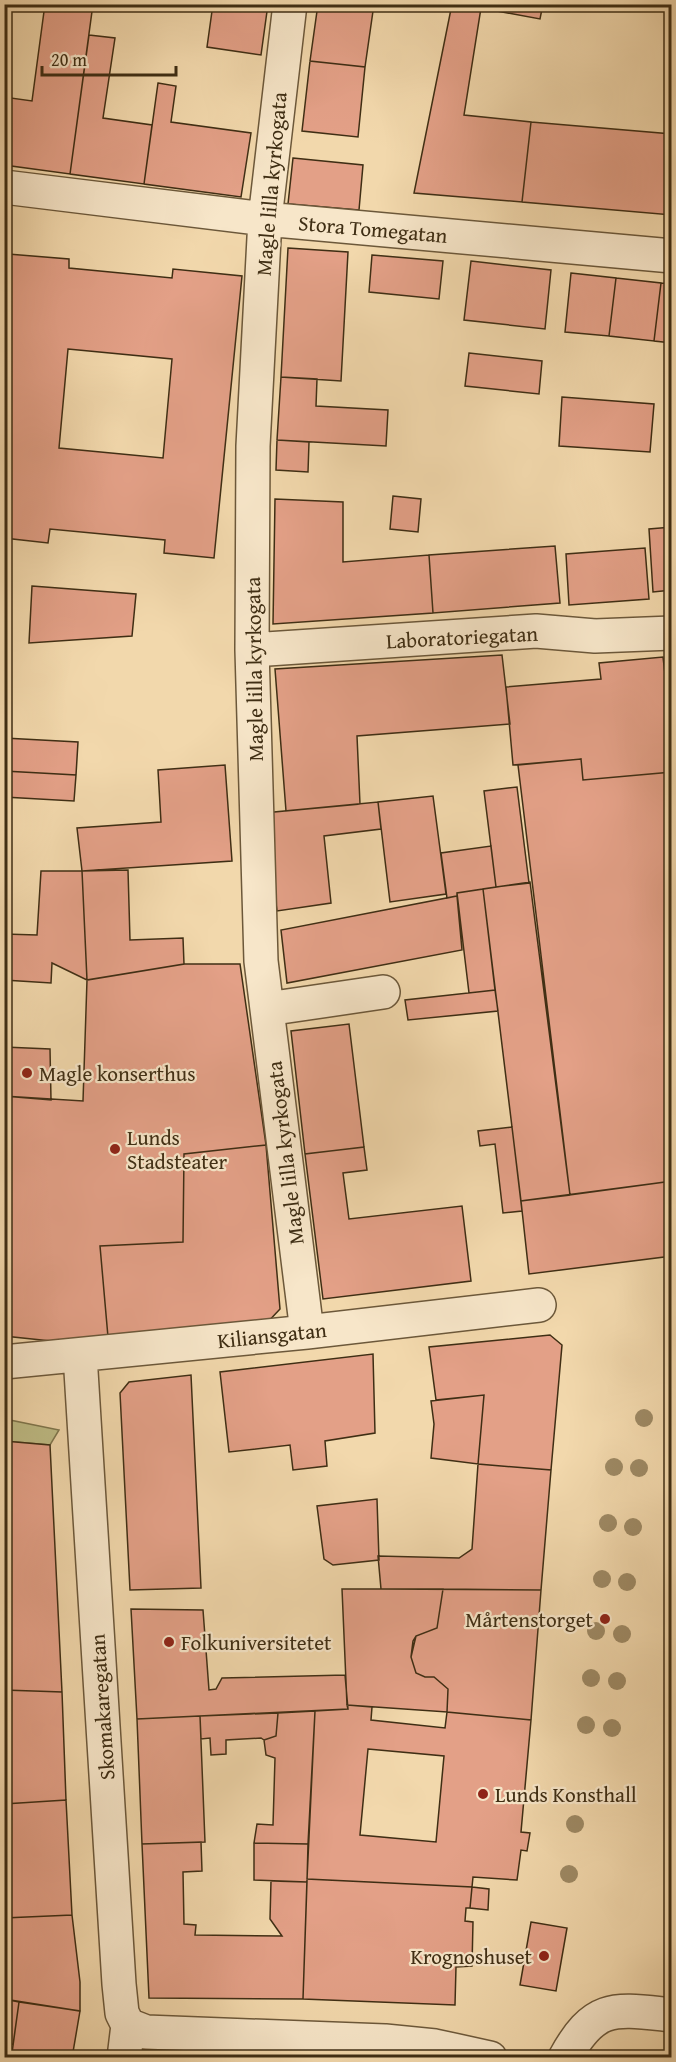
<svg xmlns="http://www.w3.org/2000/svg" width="676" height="2062" font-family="'Gentium Book Plus',serif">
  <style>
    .green { fill: #bfbd86; stroke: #7f764d; stroke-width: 1.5 }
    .building { fill: #e3a087; stroke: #3f2e14; stroke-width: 1.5; fill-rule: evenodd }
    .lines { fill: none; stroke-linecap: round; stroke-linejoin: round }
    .minor-casing { stroke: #6c583a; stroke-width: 36 }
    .minor { stroke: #f7e6c9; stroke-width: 33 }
    .tree { fill: #9e8a65 }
    .poi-dot { fill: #8f2418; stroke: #f7e6c9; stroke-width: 2 }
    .labels { text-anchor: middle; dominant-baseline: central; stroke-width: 4.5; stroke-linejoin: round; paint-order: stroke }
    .street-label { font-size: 21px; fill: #3f2e14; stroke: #f7e6c9 }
    .poi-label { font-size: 21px; fill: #3f2e14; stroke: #f7e6c9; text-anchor: start }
  </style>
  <rect width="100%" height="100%" fill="#f2d8ac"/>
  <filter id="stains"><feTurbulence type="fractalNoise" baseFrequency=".00333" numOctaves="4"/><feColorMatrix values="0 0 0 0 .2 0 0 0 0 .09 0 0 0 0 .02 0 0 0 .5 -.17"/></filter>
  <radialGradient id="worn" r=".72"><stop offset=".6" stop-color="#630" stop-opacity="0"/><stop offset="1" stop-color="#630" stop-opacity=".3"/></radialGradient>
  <path class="green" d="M 4,1412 L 10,1420 L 59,1430 L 50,1445 L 5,1441 Z"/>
  <path class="building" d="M 45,4 L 93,4 L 70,174 L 4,165 L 4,97 L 32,101 Z
    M 213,4 L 268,4 L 261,55 L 207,47 Z
    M 318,4 L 374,4 L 365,67 L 310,61 Z
    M 452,4 L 543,4 L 540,19 L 481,8 L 464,115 L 531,122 L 522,202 L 414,193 Z
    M 89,35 L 115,38 L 103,118 L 152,125 L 144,184 L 70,174 Z
    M 310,61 L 365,67 L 358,137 L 302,131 Z
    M 158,83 L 176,86 L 171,122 L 251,133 L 241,197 L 144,184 Z
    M 531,122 L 672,134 L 672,215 L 522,202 Z
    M 293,158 L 363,165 L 359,210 L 288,204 Z
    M 288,248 L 348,252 L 341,381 L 281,377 Z
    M 8,254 L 69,259 L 69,268 L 172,278 L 173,269 L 242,276 L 214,558 L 164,553 L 165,540 L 50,529 L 48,543 L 4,538 L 4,288 ZM 68,349 L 172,359 L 163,458 L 59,448 Z
    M 372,255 L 443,261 L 439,299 L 369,292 Z
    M 471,261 L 551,270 L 545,329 L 464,320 Z
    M 571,273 L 616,278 L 609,336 L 565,332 Z
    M 616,278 L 661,283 L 654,341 L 609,336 Z
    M 661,283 L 672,284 L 672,343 L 654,341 Z
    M 469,353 L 542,361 L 539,394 L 465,386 Z
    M 281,377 L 317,379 L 316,406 L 388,410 L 386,446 L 277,440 Z
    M 562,397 L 654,404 L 650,452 L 559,446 Z
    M 277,440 L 309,442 L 308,472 L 276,470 Z
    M 393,496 L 421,499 L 418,532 L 390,529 Z
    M 275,499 L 343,502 L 343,562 L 429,555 L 433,613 L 273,624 Z
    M 672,527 L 672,590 L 653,592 L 649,529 Z
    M 555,546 L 560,603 L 433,613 L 429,555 Z
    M 645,548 L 649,599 L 569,605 L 566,554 Z
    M 32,586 L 136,594 L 132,636 L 29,643 Z
    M 4,612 L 11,612 L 10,647 L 4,646 Z
    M 502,655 L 510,724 L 357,736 L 360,804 L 286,811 L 275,669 Z
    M 663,657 L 665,674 L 672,674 L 672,772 L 583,780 L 581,759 L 513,765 L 506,687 L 601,679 L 599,663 Z
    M 4,738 L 78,742 L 76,775 L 4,771 Z
    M 581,759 L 583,780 L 672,772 L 672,1181 L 570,1195 L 518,765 Z
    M 225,765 L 232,861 L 82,871 L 77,828 L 161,822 L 158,770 Z
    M 4,771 L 76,775 L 74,801 L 4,797 Z
    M 517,787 L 529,883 L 496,887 L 484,791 Z
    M 433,796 L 446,894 L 390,902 L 378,802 Z
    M 378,802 L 381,829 L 324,836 L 331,903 L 277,911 L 264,813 Z
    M 491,846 L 496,887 L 457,893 L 457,896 L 447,898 L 441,853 Z
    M 128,870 L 130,940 L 183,938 L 184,964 L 87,980 L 82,871 Z
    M 41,871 L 82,871 L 87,980 L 52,963 L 51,983 L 4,980 L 4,934 L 37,935 Z
    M 530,882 L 570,1195 L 521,1201 L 483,889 Z
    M 483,889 L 495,990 L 469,993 L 457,893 Z
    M 457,896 L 462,950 L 287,983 L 281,930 Z
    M 184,964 L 240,964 L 266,1145 L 184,1154 L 183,1242 L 100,1246 L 108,1337 L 51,1341 L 4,1336 L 4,1096 L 83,1101 L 87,980 Z
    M 495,990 L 498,1011 L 408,1020 L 405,1000 Z
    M 349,1024 L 364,1147 L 305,1154 L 291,1031 Z
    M 4,1047 L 50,1049 L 51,1100 L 4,1096 Z
    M 512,1127 L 522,1211 L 503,1213 L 495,1144 L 480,1146 L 478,1131 Z
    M 266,1145 L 280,1309 L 264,1326 L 108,1337 L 100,1246 L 183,1242 L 184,1154 Z
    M 364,1147 L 367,1170 L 343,1173 L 349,1219 L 462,1206 L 471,1281 L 323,1299 L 305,1154 Z
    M 672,1181 L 672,1256 L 529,1274 L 521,1201 Z
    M 550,1335 L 562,1345 L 551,1470 L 478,1464 L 484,1395 L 436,1400 L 429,1347 Z
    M 373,1354 L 375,1433 L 325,1441 L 327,1466 L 293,1470 L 290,1445 L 229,1452 L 220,1372 Z
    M 191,1375 L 201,1588 L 130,1590 L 120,1393 L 129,1382 Z
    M 484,1395 L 478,1464 L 431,1458 L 434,1424 L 431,1401 Z
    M 4,1441 L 50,1445 L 62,1692 L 4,1690 Z
    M 478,1464 L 551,1470 L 541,1590 L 381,1589 L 378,1556 L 459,1558 L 472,1549 Z
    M 377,1499 L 379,1560 L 333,1565 L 324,1559 L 317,1506 Z
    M 342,1589 L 443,1589 L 437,1628 L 416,1636 L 411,1657 L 416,1673 L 425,1677 L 434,1677 L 448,1689 L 447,1712 L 347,1705 Z
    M 443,1589 L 541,1590 L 531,1720 L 447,1712 L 448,1689 L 434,1677 L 425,1677 L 416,1673 L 411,1657 L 413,1641 L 416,1636 L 437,1628 Z
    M 131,1609 L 203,1610 L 209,1690 L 216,1689 L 222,1678 L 345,1675 L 348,1709 L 137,1719 Z
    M 4,1690 L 62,1692 L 66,1800 L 4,1804 Z
    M 347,1705 L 372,1707 L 371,1720 L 445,1728 L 447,1712 L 531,1720 L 521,1832 L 530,1833 L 527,1851 L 521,1850 L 517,1880 L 473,1877 L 472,1887 L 307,1879 L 315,1711 L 348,1709 ZM 368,1749 L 444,1756 L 436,1842 L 360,1835 Z
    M 315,1711 L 308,1844 L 254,1843 L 257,1824 L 273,1825 L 275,1758 L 266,1755 L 264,1740 L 276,1736 L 278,1713 Z
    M 278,1713 L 276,1736 L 264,1740 L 261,1738 L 226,1740 L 226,1754 L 211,1755 L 210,1738 L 201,1739 L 200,1716 Z
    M 200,1716 L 205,1842 L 142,1844 L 137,1719 Z
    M 66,1800 L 72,1915 L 4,1918 L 4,1804 Z
    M 201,1842 L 202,1871 L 183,1872 L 184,1924 L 196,1925 L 195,1935 L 282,1936 L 270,1919 L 271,1881 L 307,1882 L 303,1999 L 149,1998 L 142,1844 Z
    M 254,1843 L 308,1844 L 307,1882 L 254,1880 Z
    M 307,1879 L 472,1887 L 470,1908 L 466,1908 L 465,1921 L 473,1922 L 472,1966 L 456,1967 L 455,2005 L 303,1999 Z
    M 472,1887 L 489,1889 L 488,1910 L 470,1908 Z
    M 72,1915 L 80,1982 L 80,2011 L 4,1999 L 4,1918 Z
    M 531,1922 L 567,1928 L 556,1991 L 520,1985 Z
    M 4,1999 L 19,2002 L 13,2045 L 4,2038 Z
    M 19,2002 L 80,2011 L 72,2058 L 4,2058 L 4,2052 L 12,2053 Z"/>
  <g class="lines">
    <defs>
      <path id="minor" d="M 290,4 L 265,219 L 253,446 L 252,650 L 261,961 L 307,1332
        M 4,187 L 265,219 L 672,256
        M 252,650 L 536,631 L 595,636 L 672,633
        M 267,1009 L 383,992
        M 80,1355 L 119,1984 L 122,2013 L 128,2025 L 124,2058
        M 4,1362 L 307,1332 L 539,1305
        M 128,2025 L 146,2032 L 385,2041 L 435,2046 L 490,2058
        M 565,2058 C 595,2003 615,2009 672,2015"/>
    </defs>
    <use href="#minor" class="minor-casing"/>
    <use href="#minor" class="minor"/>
  </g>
  <g class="tree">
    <circle cx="644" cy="1418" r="9"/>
    <circle cx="614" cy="1467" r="9"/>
    <circle cx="639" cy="1468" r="9"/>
    <circle cx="608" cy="1523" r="9"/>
    <circle cx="633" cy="1527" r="9"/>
    <circle cx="602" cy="1579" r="9"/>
    <circle cx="627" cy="1582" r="9"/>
    <circle cx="596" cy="1631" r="9"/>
    <circle cx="622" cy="1634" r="9"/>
    <circle cx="591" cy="1678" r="9"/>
    <circle cx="617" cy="1681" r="9"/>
    <circle cx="586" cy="1725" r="9"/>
    <circle cx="612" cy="1728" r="9"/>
    <circle cx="575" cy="1824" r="9"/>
    <circle cx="569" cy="1874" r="9"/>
  </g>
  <g class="poi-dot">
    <circle cx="27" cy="1073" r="6"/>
    <circle cx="115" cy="1149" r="6"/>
    <circle cx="605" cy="1619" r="6"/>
    <circle cx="169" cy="1642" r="6"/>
    <circle cx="483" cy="1794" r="6"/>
    <circle cx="544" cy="1956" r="6"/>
  </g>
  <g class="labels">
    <g class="street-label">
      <text transform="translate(271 184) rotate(-85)">Magle lilla kyrkogata</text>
      <text transform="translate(373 229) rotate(5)">Stora Tomegatan</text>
      <text transform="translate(462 637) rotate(-3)">Laboratoriegatan</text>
      <text transform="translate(254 669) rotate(-91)">Magle lilla kyrkogata</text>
      <text transform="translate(285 1153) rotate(-97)">Magle lilla kyrkogata</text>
      <text transform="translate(272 1335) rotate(-6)">Kiliansgatan</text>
      <text transform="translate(102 1707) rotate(-94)">Skomakaregatan</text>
    </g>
    <g class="poi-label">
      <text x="39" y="1073">Magle konserthus</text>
      <text x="127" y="1137">Lunds<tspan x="127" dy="24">Stadsteater</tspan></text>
      <text x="593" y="1619" text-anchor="end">Mårtenstorget</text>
      <text x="181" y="1642">Folkuniversitetet</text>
      <text x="495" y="1794">Lunds Konsthall</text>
      <text x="532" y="1956" text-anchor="end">Krognoshuset</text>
    </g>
  </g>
  <rect width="676" height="2062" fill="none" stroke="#f2d8ac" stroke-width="24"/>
  <rect x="6" y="6" width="664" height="2050" fill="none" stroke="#3f2e14" stroke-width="3"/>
  <rect x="12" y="12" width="652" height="2038" fill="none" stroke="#3f2e14" stroke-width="1.5"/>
  <path d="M42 66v9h134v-9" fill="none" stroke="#3f2e14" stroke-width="3"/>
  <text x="51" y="66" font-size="18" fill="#3f2e14" stroke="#f7e6c9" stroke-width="4.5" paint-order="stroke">20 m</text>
  <rect width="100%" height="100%" filter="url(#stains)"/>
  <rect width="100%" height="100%" fill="url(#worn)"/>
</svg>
